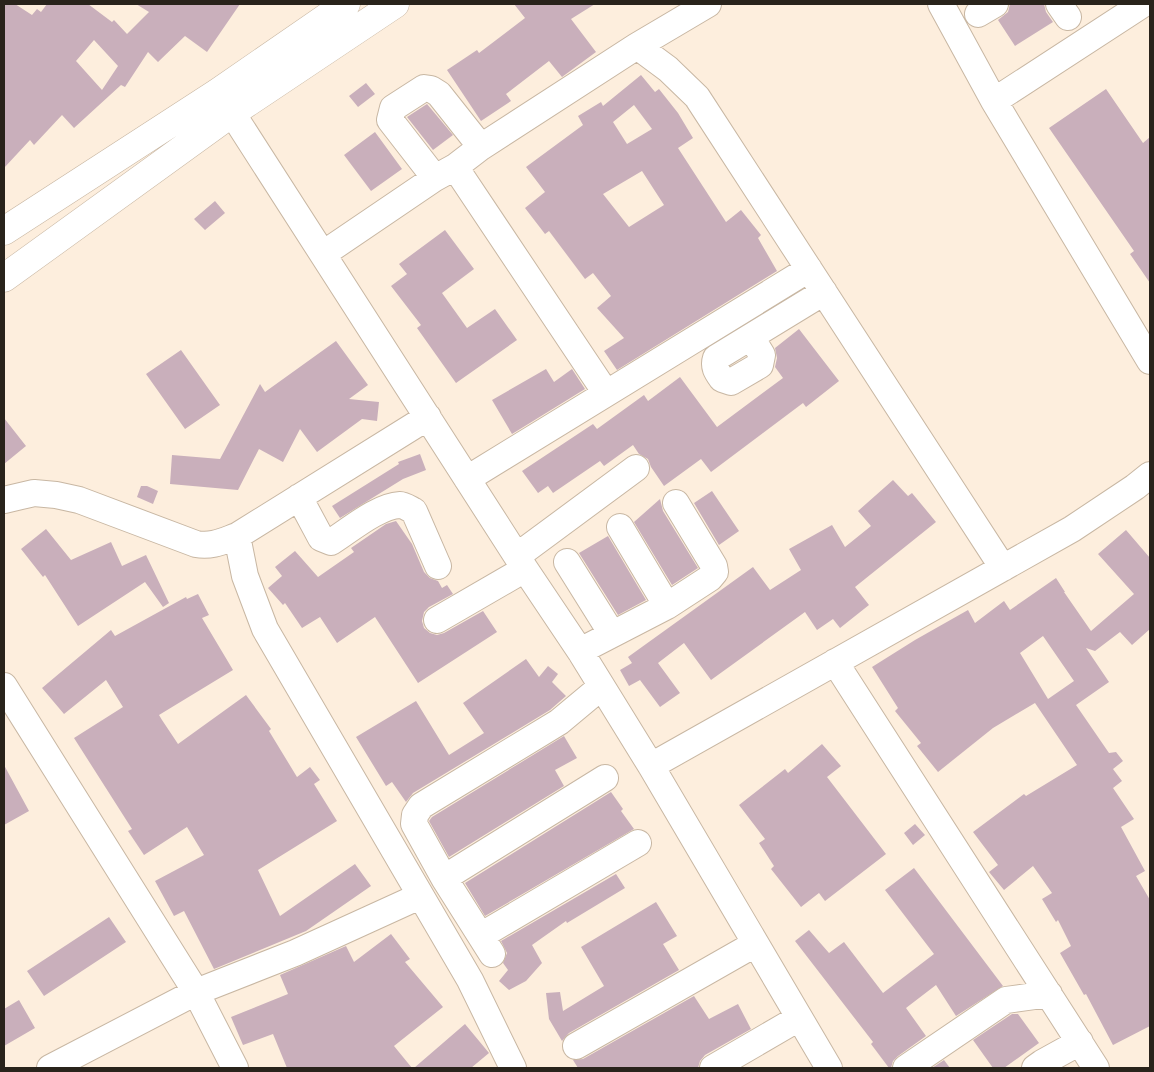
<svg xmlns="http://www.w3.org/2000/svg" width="1154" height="1072" font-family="'Space Grotesk',sans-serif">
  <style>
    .building { fill: #c9afbb; fill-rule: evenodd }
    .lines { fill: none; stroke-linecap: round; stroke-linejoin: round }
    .minor-casing { stroke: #c8b7a3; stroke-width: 28 }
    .major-casing { stroke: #c8b7a3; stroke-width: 29 }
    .minor { stroke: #fff; stroke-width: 26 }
    .major { stroke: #fff; stroke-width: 28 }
  </style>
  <rect width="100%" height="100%" fill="#fdeedd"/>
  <path class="building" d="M 4,4 L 15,4 L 32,15 L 37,9 L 41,12 L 47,4 L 88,4 L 112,22 L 114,20 L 127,34 L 149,12 L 136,4 L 240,4 L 207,52 L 185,36 L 158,62 L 148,52 L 125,87 L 121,85 L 74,128 L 62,115 L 34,145 L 30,140 L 4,168 ZM 94,40 L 118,66 L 102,90 L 76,61 Z
    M 514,4 L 595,4 L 571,19 L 596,52 L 562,77 L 549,61 L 506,94 L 511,101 L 481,121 L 447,70 L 477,50 L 479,53 L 525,18 Z
    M 1010,4 L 1044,4 L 1046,12 L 1053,22 L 1015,46 L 998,20 L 1008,12 Z
    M 641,75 L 655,92 L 659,89 L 678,113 L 693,138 L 678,148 L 726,222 L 741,210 L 761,235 L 758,238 L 777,271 L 617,370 L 604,351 L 624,338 L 597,308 L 611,296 L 593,273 L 585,279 L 549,231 L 545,234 L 525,208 L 545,192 L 526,167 L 583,125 L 578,116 L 601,102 L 603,106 ZM 634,105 L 652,129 L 627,144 L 613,122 ZM 642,171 L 664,205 L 629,227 L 603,194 Z
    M 366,83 L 375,94 L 358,107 L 349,96 Z
    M 1106,89 L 1143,143 L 1150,137 L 1150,283 L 1130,254 L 1134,251 L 1049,128 Z
    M 427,104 L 453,135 L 433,150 L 407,117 Z
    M 375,132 L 402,169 L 371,191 L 344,155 Z
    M 215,201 L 225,213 L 205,230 L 194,219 Z
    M 445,230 L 474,269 L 442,293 L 467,328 L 495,309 L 517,340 L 456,383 L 417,328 L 421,325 L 391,286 L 407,274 L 399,264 Z
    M 799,329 L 839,381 L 806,407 L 803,403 L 711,472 L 701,459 L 664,486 L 651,467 L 648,459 L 639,454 L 633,445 L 604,466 L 600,461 L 553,493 L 548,486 L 538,493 L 522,471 L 593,424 L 597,429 L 644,395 L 648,401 L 680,377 L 717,427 L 783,378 L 775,367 L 777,358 L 775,348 Z
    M 336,341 L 368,385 L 349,399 L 379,402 L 377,421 L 362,419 L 317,452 L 300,429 L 283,462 L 259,449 L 238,490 L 170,484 L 172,455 L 220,459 L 260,384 L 265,392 Z
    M 181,350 L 220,405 L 185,429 L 146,374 Z
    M 546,369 L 554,382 L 572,369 L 585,389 L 512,434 L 492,400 Z
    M 4,418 L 26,446 L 4,464 Z
    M 420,454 L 426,470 L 403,479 L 340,518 L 332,506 L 399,464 L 398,462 Z
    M 893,480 L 908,496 L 912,493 L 936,522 L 855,587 L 869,605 L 840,628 L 833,619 L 817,630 L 805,612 L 711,680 L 684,643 L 658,663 L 680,693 L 660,707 L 640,680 L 629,686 L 620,670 L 632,663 L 628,657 L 753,567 L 770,590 L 801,570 L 789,549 L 832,525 L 845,547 L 871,526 L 858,511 Z
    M 141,486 L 147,486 L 158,491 L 153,504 L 137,497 Z
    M 712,491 L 739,531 L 719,545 L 694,503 Z
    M 660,499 L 663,511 L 698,568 L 672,585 L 634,522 Z
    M 396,521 L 412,544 L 424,572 L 430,578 L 438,581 L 442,588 L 447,585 L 453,594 L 429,607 L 424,612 L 422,621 L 424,628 L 430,633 L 437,635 L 444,633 L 483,611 L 497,632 L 418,683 L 375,617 L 337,643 L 320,617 L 302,628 L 285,603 L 283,605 L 268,588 L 282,576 L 275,567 L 295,551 L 318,577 L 354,552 L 351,548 L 386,524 Z
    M 46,529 L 71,560 L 111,542 L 122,566 L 146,555 L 169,603 L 163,607 L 145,582 L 78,626 L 45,575 L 43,577 L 21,549 Z
    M 1126,530 L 1150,558 L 1150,629 L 1132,645 L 1120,632 L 1095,651 L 1086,648 L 1109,682 L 1076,705 L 1109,753 L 1116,752 L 1123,761 L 1113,769 L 1122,781 L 1113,788 L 1134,819 L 1121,827 L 1145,871 L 1136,876 L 1150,900 L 1150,1026 L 1113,1045 L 1086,994 L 1084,995 L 1060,953 L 1071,946 L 1058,920 L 1056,922 L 1042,899 L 1052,893 L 1033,866 L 1004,890 L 989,872 L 998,865 L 973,832 L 1024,794 L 1026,796 L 1077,765 L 1035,703 L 993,728 L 938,772 L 917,746 L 921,743 L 895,711 L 898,708 L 872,667 L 915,640 L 968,610 L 975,623 L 1004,601 L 1010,610 L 1056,578 L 1065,592 L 1064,592 L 1091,631 L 1134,594 L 1098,554 ZM 1043,636 L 1074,681 L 1048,699 L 1020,653 Z
    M 608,536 L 646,600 L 618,615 L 579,553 Z
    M 198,594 L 209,615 L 202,618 L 233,670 L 159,715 L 162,720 L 178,744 L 246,695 L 271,729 L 269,731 L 297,777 L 310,767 L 320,780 L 314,784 L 337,821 L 258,870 L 280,916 L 355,864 L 371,886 L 306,931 L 214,969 L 184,911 L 174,916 L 155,881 L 204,855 L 187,827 L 144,855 L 128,831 L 132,829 L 74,738 L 123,707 L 106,680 L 64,714 L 42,688 L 111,630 L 115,636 L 186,597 L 187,599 Z
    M 526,659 L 539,677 L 548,666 L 558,674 L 552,682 L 566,696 L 550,710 L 413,793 L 406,802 L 392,782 L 386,786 L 356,737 L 416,701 L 449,755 L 484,733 L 463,703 Z
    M 564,736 L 577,758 L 555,770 L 564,786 L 449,857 L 429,821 L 432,817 Z
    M 822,744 L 841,766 L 827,777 L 886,854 L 825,901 L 819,893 L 801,907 L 771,869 L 774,866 L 759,843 L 765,839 L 739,805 L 785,769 L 788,773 Z
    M 4,765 L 29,811 L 4,825 Z
    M 611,792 L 623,809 L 621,811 L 634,829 L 485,916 L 465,883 Z
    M 915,824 L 925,835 L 913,845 L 904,833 Z
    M 914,868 L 1003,986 L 956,1016 L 936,985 L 906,1008 L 926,1036 L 898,1056 L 893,1061 L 891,1068 L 889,1068 L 871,1044 L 873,1042 L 795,941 L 809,930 L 829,953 L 844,942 L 883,993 L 934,954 L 885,890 Z
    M 616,874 L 625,888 L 567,923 L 566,921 L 532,945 L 542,963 L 526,981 L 509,990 L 499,981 L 508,970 L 503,963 L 507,953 L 501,941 Z
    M 656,902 L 677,936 L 663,944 L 679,970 L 569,1033 L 562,1041 L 549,1019 L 546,993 L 560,992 L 563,1011 L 604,986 L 581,947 Z
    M 109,917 L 126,942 L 44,996 L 27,971 Z
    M 391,934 L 410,959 L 405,962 L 443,1007 L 394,1046 L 412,1068 L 287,1068 L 273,1034 L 243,1045 L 231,1017 L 288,994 L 280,975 L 346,946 L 354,962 Z
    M 694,996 L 709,1019 L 738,1004 L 751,1029 L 705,1055 L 700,1061 L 698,1068 L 578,1068 L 573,1060 L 583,1059 Z
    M 19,1000 L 35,1028 L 4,1046 L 4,1009 Z
    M 1012,1014 L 1018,1014 L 1039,1043 L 1004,1068 L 993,1068 L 973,1040 Z
    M 465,1024 L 489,1053 L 471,1068 L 414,1068 Z
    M 944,1060 L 950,1068 L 932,1068 Z"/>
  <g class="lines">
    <defs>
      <path id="minor" d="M 941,4 L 994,101 L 1150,361
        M 1059,4 L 1068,17
        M 978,14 L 995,4
        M 637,46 L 668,69 L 697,97 L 1003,568
        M 994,101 L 1143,4
        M 232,113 L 525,569 L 580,651 L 651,766 L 829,1068
        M 455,167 L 606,393
        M 435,178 L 390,120 L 393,108 L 424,88 L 431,89 L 439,94 L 481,147
        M 323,254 L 435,178 L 455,167 L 481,147 L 637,46 L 708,4
        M 751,337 L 762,355 L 760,365 L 731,382 L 722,379 C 717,372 713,367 716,358 L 824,292
        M 467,479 L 809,269
        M 299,497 L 321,538 L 331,542 C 350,530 378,506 400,505 C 404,505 410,509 414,511 L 438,566
        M 4,500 L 34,493 L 56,495 L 79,500 L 196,544 C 212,547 223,541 237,536 L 428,417
        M 620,527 L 667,606
        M 237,536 L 245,576 L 265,629 L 470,980 L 513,1068
        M 517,556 L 636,468
        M 567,562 L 612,634
        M 437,620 L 525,569
        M 580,651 L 667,606 L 710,578 L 715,572 L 714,566 L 676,503
        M 835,662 L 1096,1068
        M 4,686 L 196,992 L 235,1068
        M 651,766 L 1072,529 L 1135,487 L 1150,475
        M 444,878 L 605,778
        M 482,935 L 638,843
        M 492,954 L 444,878 L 414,824 L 415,815 L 421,806 L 559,722 L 601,687
        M 576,1046 L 755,944
        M 50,1068 L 196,992 L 295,953 L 420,896
        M 713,1068 L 799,1018
        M 906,1068 L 1006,1000 L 1049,994
        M 1035,1068 L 1042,1063 L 1080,1042"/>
      <path id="major" d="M 4,231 L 217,93 L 346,4
        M 4,278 L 232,113 L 395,4"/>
    </defs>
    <use href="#minor" class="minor-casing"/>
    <use href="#major" class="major-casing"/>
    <use href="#minor" class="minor"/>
    <use href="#major" class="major"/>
  </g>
  <rect width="1154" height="1072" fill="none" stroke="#29231b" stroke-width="10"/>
</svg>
